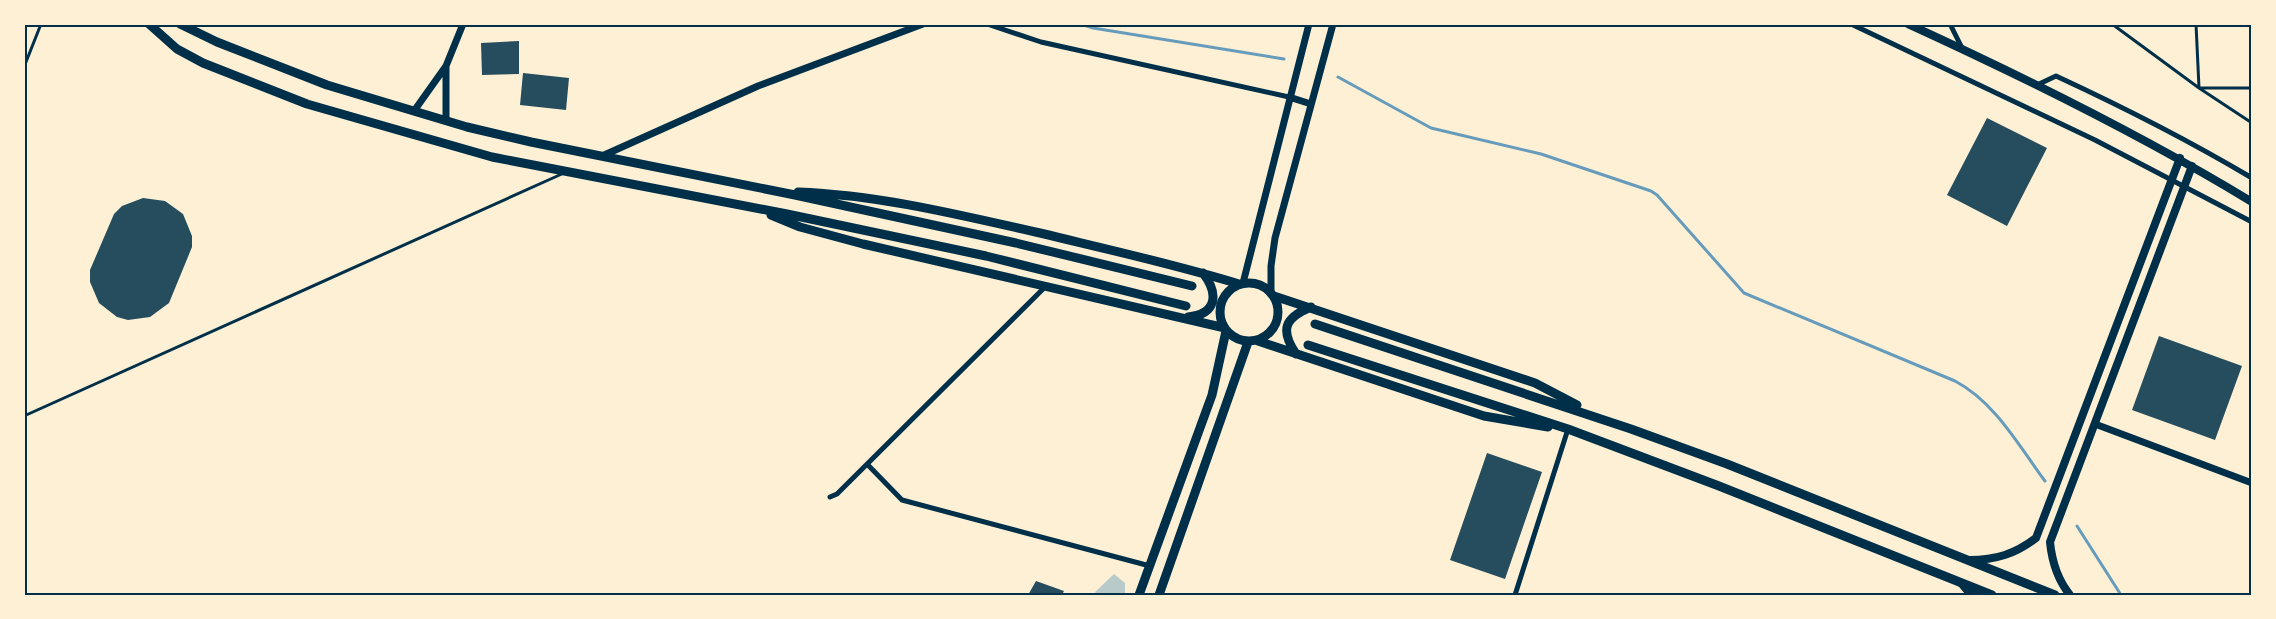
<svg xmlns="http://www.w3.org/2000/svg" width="2276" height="619" font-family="'Times New Roman',serif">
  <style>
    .green { fill: #b9caca }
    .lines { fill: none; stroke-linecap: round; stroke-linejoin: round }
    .stream { stroke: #669bbc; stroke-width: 3 }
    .building { fill: #264d5e }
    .service { stroke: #003049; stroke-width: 3 }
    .minor { stroke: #003049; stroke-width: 5 }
    .tertiary { stroke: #003049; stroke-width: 7 }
    .secondary { stroke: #003049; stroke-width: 8 }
    .primary { stroke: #003049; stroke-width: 9 }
    .neatline { fill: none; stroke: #003049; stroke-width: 2 }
  </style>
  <rect width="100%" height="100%" fill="#fdf0d5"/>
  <path class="green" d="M 1114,574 L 1125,583 L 1125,595 L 1098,595 L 1095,592 Z"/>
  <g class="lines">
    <path class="stream" d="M 1081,24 L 1093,28 L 1284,59
      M 1338,77 L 1431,128 L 1541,154 L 1651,191 L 1657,195 L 1744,293 L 1955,381 C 1995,402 2019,446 2045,481
      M 2077,526 L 2121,595"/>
  </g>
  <path class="building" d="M 519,41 L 519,74 L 482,75 L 481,43 Z
    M 523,73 L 569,78 L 566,110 L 520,105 Z
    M 1987,118 L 2047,148 L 2007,226 L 1947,195 Z
    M 143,198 L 165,201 L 183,214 L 192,236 L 192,247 L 169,303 L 150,317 L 128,320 L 117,317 L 99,303 L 90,282 L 90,270 L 114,214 L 122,206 Z
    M 2159,336 L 2242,366 L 2215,440 L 2132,410 Z
    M 1487,453 L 1542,472 L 1505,579 L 1450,560 Z
    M 1036,581 L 1064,591 L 1062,595 L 1028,595 Z"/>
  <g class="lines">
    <path class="service" d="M 2112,24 L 2199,88 L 2252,123
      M 2196,24 L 2199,88 L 2252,88
      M 24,67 L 41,24
      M 24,416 L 564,173"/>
    <path class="minor" d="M 987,24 L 1041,42 L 1289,97
      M 1851,24 L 2095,140 L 2252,222
      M 1950,24 L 1962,48
      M 2037,85 L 2056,76 C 2123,107 2188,140 2252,178
      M 867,464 L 902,500 L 1150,566
      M 830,497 L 837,494 L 1046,286
      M 1515,595 L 1568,429"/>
    <path class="tertiary" d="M 1289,97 L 1311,104
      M 414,111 L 446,66 L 463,24
      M 446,121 L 446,66
      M 602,156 L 758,86 L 923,24
      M 1243,283 L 1309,24
      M 1271,292 L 1271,266 L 1275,238 L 1333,24
      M 2095,424 L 2252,483"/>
    <path class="secondary" d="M 1908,24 C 2026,78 2142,135 2252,202
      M 1969,560 C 1996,560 2015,554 2036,538 L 2180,158
      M 1961,583 L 1971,595
      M 2070,595 C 2057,579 2052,562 2050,542 L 2192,166"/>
    <path class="primary" d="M 149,24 L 177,49 L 203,63 L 307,104 L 492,157 L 787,214 L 986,256 L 1186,306
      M 180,24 L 217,42 L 327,85 L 467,127 L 531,142 L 795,195 L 1016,243 L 1192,286
      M 798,192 C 880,195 960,215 1040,233 C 1106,249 1174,264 1239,284
      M 771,215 L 800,227 L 863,244 L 1225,328
      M1220 312a29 29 0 1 1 58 0a29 29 0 1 1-58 0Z
      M 1274,296 L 1535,383 L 1577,405
      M 1188,317 C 1217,314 1219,294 1203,273
      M 1315,324 L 1631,429 L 1727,464 L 2055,595
      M 1258,341 L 1484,416 L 1548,427
      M 1308,345 L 1568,429 L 1719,486 L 1992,595
      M 1296,354 C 1280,330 1284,318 1311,307
      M 1139,595 L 1212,395 L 1226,331
      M 1159,595 L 1248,342"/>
  </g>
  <rect width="2276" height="619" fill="none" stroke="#fdf0d5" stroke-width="51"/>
  <rect x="26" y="26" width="2224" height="568" class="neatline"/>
</svg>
